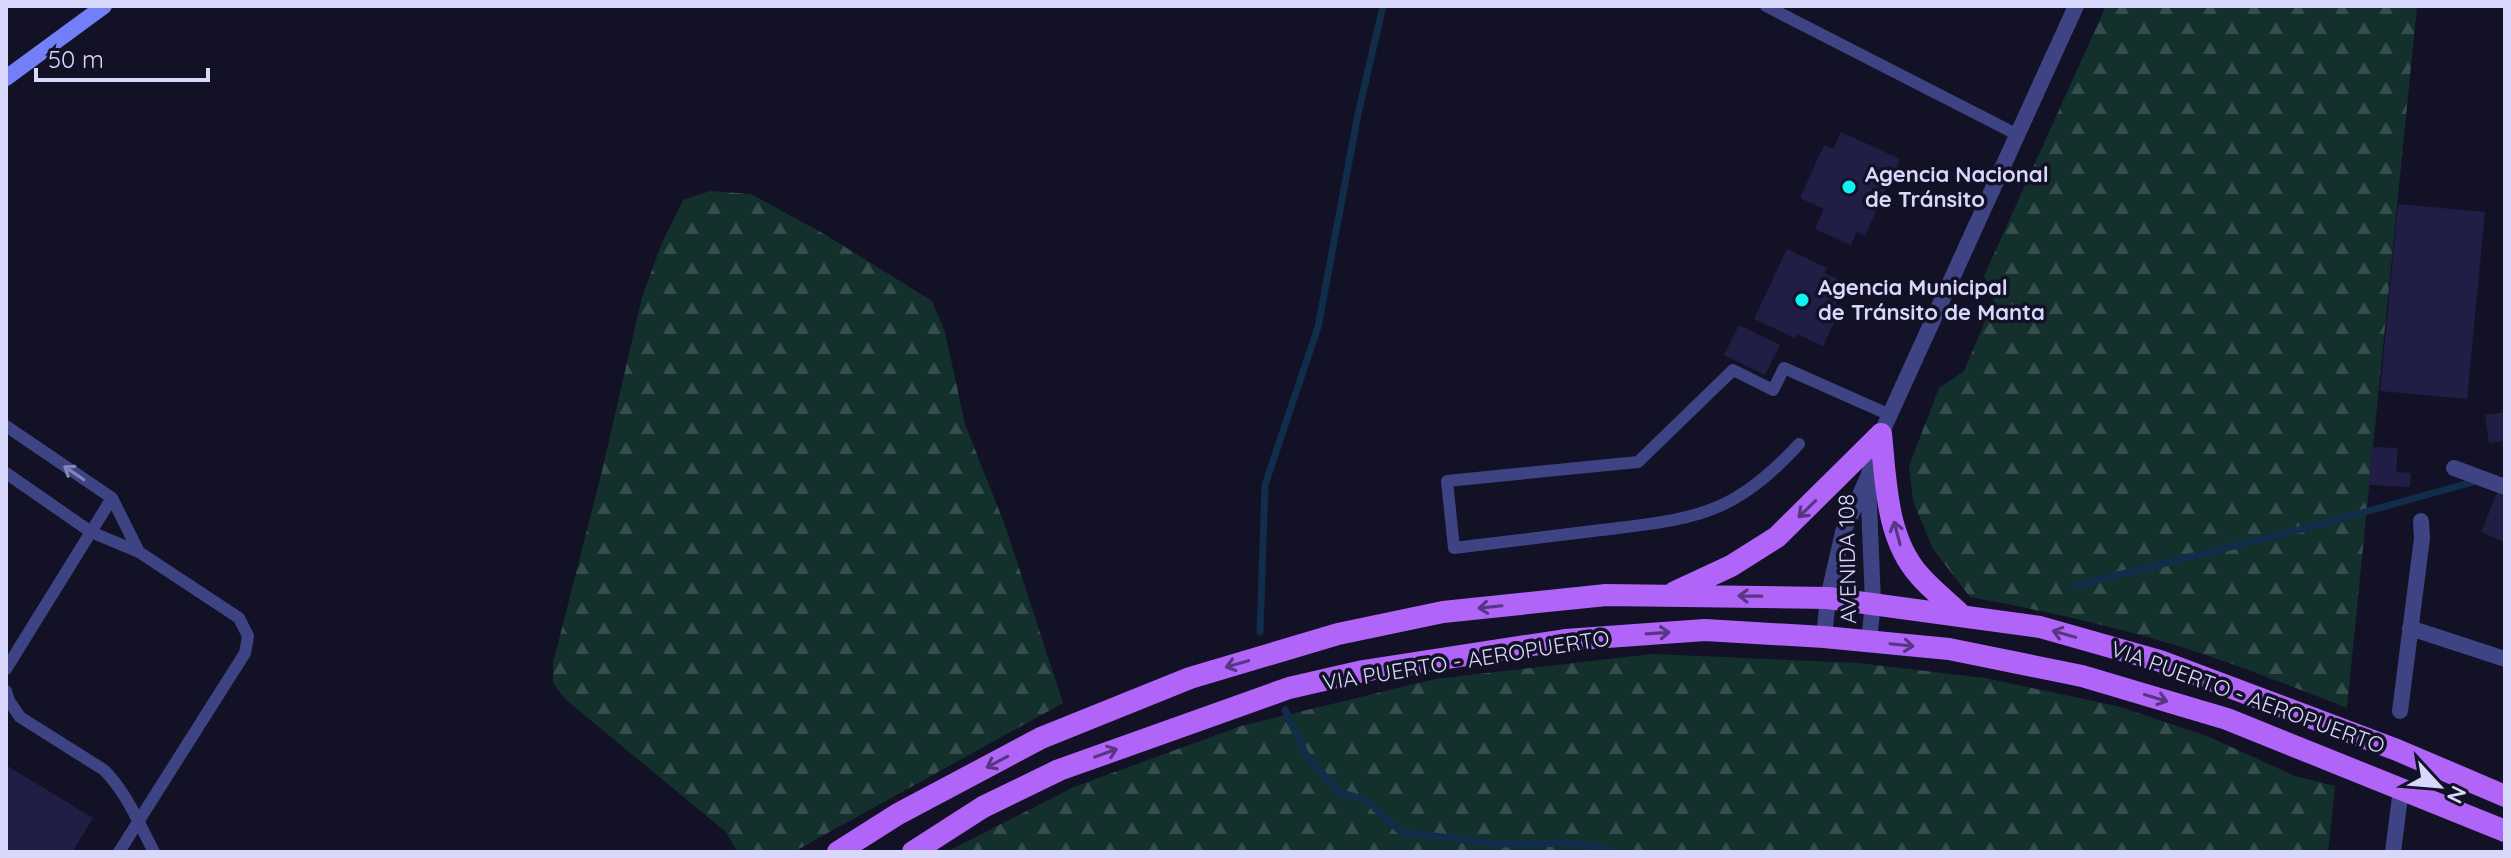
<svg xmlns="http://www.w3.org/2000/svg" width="2511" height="858" font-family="Quicksand,sans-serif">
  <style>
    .forest { fill: url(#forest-firs) }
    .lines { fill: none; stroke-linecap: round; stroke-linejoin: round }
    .stream { stroke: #112d4a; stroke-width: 7 }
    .building { fill: #211e46 }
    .service { stroke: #3e4383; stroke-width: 12 }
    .minor { stroke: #3e4383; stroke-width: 16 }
    .tertiary { stroke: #3e4383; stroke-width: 16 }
    .secondary { stroke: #737ff9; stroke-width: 16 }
    .primary { stroke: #b064f8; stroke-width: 22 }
    .oneway { stroke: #8386ba }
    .oneway2 { stroke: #593684 }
    .poi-dot { fill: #0df4f0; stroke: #121126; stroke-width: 3 }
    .labels { text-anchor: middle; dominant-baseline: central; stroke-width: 7; stroke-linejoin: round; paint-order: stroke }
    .poi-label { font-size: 22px; font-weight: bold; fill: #d8d8fd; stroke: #121126; text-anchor: start }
    .street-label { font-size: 22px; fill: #d8d8fd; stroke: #121126 }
  </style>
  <defs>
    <pattern id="forest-firs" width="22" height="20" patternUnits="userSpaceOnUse" patternTransform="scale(2)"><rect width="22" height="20" fill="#14302c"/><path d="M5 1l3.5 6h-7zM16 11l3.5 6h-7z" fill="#354d4c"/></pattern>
  </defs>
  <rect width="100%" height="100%" fill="#121126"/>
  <path class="forest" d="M 2106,6 L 2417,6 L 2347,708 C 2280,682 2213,655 2144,636 C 2087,620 2029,608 1970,597 L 1933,549 L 1913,501 L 1909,466 L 1939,388 L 1964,371 L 1994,300 L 1984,276 Z
    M 710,191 L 751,194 L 824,234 L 932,301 L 945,332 L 965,424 L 1006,528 L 1063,703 L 797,850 L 737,852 L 726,832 L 565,699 L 553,683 L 553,663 L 602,471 L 642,297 L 662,243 L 683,200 Z
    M 1652,654 L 1858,663 L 1985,678 L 2117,706 L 2207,736 L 2295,776 L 2335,786 L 2328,852 L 946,852 L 1074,787 L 1241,726 L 1435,679 Z"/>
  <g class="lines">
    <path class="stream" d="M 2074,586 L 2314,526 L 2473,482
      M 1260,632 L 1265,485 L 1318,327 L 1358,114 L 1383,6
      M 1285,710 L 1306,755 L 1339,792 L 1366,800 L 1401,832 L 1498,844 L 1577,843 L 1616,852"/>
  </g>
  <path class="building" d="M 1841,132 L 1900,159 L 1865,236 L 1857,232 L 1851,245 L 1815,229 L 1824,209 L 1800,198 L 1824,145 L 1833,149 Z
    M 2398,204 L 2485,212 L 2467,399 L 2380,391 Z
    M 1787,249 L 1827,268 L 1825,273 L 1846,283 L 1836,305 L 1841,308 L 1823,346 L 1797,334 L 1795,338 L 1754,319 Z
    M 1739,325 L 1780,345 L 1765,375 L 1724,355 Z
    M 2505,412 L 2505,441 L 2489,443 L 2485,415 Z
    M 2371,447 L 2398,448 L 2396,472 L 2411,473 L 2410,487 L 2369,485 Z
    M 2497,493 L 2505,496 L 2505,535 L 2502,541 L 2481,532 Z
    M 6,765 L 93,818 L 72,852 L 6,852 Z"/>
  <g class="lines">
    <path class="service" d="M 1766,6 L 2016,134
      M 6,426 L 112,498 L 139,552
      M 1799,444 C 1776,469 1752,491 1722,505 C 1685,522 1641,525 1601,530 C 1552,536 1503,542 1454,548 L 1447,481 L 1638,462 L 1733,370 L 1773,390 L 1784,368 L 1890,415
      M 6,473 L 91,532 L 139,552 L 239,618 L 248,636 L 245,653 L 119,852
      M 6,669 L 112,498
      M 6,691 L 9,701 L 20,717 L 104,770 C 127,793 139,824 154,852"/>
    <path class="minor" d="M 2454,468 L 2505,487
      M 2410,628 L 2505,659
      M 2400,711 L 2422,538 L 2421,521
      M 2393,852 L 2401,789"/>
    <path class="tertiary" d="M 1868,479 L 1873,603 L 1869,641
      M 1824,637 L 1828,598 L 1843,532 L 1868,477 L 1881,434 L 2076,6"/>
    <path class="secondary" d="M 6,78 L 104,6"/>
    <path class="primary" d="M 1881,434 C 1886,481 1886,539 1920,576 C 1932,590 1948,602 1961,615
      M 1675,592 L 1731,566 L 1777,537 L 1881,434
      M 838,852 L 898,814 L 1041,738 L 1190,678 L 1338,634 L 1443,612 L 1606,595 L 1828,598 L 2040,627 L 2160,661 L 2397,750 L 2505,796
      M 913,852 L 983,807 L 1059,770 L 1289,688 L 1363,671 L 1565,640 L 1705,630 L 1824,637 L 1949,649 L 2082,676 L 2227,719 L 2505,831"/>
  </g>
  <defs><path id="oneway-shaft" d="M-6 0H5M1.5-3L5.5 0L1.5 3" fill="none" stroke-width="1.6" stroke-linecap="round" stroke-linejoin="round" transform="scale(2)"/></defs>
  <use class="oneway" href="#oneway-shaft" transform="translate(74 473) rotate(-146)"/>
  <g class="oneway2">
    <use href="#oneway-shaft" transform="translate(1807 509) rotate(136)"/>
    <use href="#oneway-shaft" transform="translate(1897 533) rotate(-105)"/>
    <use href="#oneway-shaft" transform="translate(1750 596) rotate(-179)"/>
    <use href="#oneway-shaft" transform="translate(1490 607) rotate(174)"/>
    <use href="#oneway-shaft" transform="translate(1658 633) rotate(-4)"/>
    <use href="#oneway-shaft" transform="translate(2064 634) rotate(-164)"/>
    <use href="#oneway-shaft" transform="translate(1902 645) rotate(6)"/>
    <use href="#oneway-shaft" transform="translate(1237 664) rotate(164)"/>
    <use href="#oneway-shaft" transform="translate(2156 698) rotate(17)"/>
    <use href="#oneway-shaft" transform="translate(1106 753) rotate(-20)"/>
    <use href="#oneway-shaft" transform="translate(997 762) rotate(152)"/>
  </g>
  <g class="poi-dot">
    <circle cx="1849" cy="187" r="8"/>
    <circle cx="1802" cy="300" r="8"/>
  </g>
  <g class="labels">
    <g class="poi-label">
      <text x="1865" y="174">Agencia Nacional<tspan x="1865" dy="25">de Tránsito</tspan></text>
      <text x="1818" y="287">Agencia Municipal<tspan x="1818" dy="25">de Tránsito de Manta</tspan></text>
    </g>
    <g class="street-label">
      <text transform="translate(1847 559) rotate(-91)">AVENIDA 108</text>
      <text transform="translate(1466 660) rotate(-9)">VIA PUERTO - AEROPUERTO</text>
      <text transform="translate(2248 697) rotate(20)">VIA PUERTO - AEROPUERTO</text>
    </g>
  </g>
  <rect width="2511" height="858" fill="none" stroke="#d8d8fd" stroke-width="16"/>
  <g transform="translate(2439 786) rotate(116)" stroke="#121126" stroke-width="6" paint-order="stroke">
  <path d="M0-6L14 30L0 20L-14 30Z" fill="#d8d8fd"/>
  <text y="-12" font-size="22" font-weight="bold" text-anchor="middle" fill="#d8d8fd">N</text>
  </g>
  <path d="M36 68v12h172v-12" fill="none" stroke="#d8d8fd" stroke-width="4"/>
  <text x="48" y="68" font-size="24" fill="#d8d8fd" stroke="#121126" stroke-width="6" paint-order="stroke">50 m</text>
</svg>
